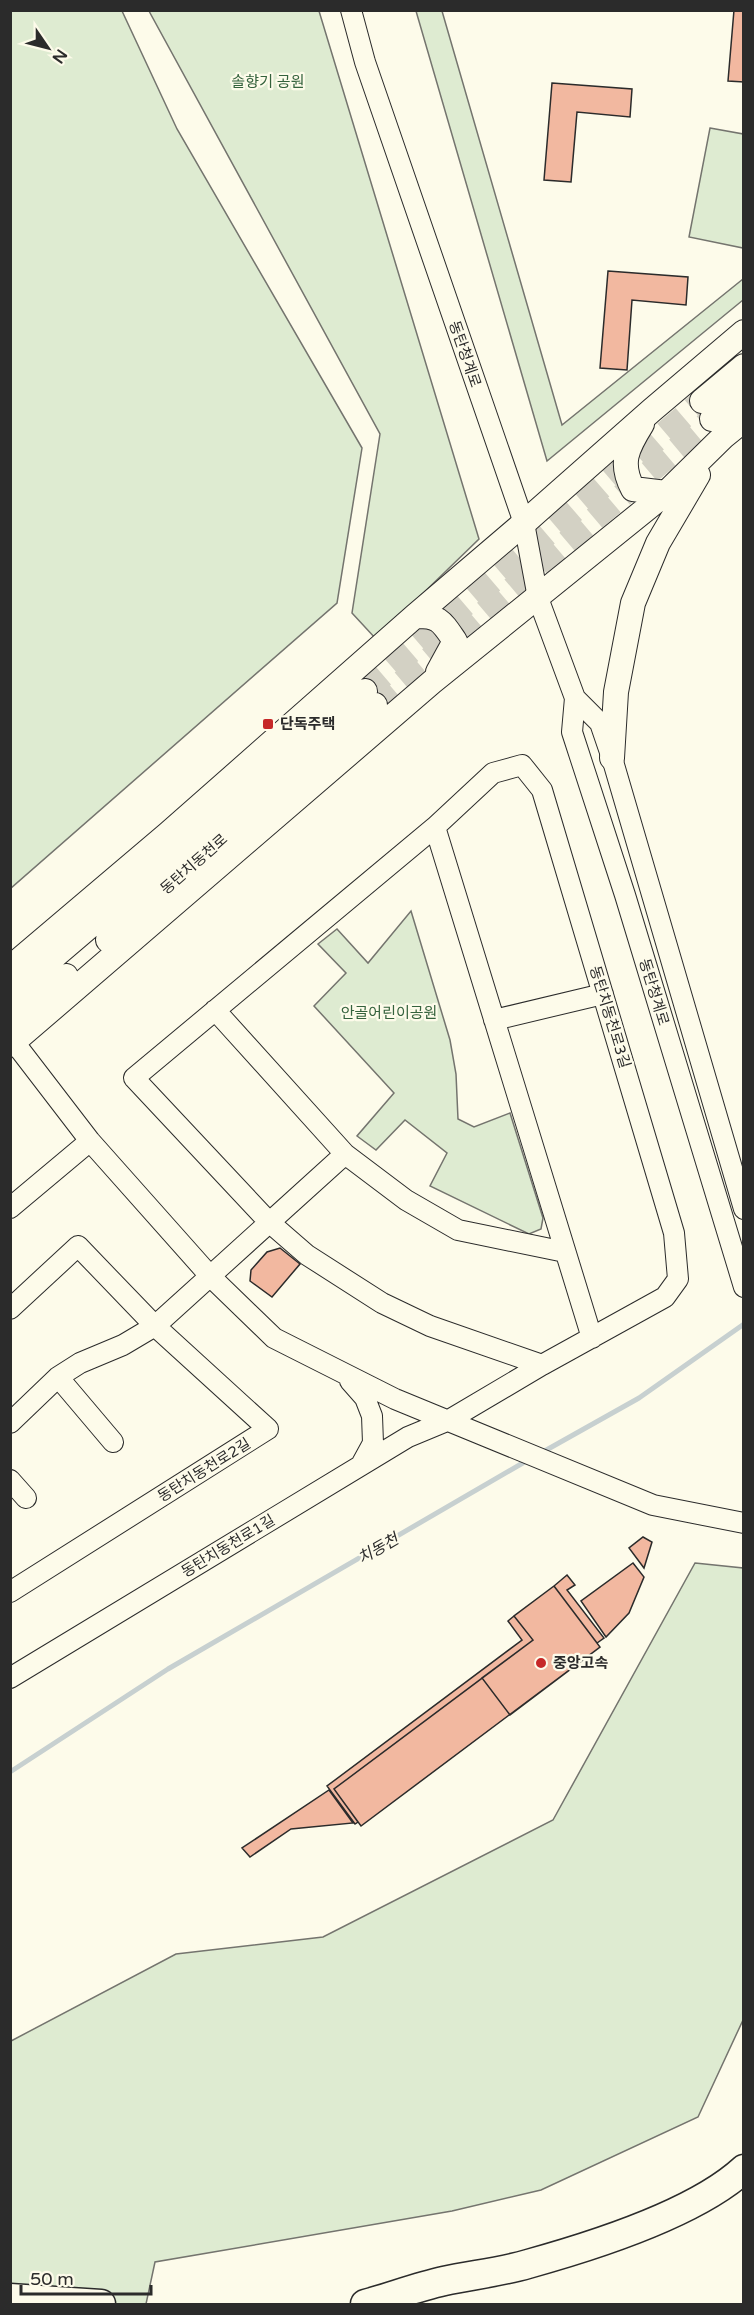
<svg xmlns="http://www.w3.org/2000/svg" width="754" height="2315" font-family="'Varela Round','Noto Sans KR',sans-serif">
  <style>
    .green { fill: #deebd1; stroke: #74746e; stroke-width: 1.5 }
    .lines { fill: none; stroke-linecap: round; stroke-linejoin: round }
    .stream { stroke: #c7d0d0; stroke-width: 5 }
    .building { fill: #f2b8a0; stroke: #2b2b2b; stroke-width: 1.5 }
    .major-tunnel { stroke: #d3d1c4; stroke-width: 24; stroke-dasharray: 24 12; stroke-linecap: butt }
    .minor-casing { stroke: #2b2b2b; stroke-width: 22 }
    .major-casing { stroke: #2b2b2b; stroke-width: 26 }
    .highway-casing { stroke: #2b2b2b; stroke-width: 31 }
    .minor { stroke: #fdfbea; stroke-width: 20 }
    .major { stroke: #fdfbea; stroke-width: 24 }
    .highway { stroke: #fdfbea; stroke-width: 28 }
    .poi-dot { fill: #c62828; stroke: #fdfbea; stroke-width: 2 }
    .labels { text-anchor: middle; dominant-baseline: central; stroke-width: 4.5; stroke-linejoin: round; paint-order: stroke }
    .park-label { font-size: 15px; fill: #34623c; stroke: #fdfbea }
    .street-label { font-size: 15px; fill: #2b2b2b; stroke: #fdfbea }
    .poi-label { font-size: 15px; font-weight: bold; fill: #2b2b2b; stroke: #fdfbea; text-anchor: start }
    .water-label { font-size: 16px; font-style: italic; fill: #2b2b2b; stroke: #fdfbea }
  </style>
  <rect width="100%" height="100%" fill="#fdfbea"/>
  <path class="green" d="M 11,10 L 122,11 L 177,129 L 362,448 L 337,603 L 11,888 Z
    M 149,11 L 319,11 L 479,539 L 376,639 L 352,613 L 380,434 Z
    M 416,11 L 442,11 L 562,425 L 743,279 L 743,300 L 547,461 Z
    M 710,128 L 743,134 L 743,248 L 689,237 Z
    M 411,911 L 450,1040 L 456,1074 L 458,1119 L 474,1127 L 510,1113 L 543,1218 L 541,1229 L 529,1234 L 430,1186 L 447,1153 L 405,1120 L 376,1150 L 357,1136 L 394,1093 L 314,1006 L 346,973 L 318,944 L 337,929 L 368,963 Z
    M 695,1563 L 743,1568 L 743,2020 L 698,2117 L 541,2190 L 452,2211 L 155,2262 L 146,2304 L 11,2304 L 11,2041 L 176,1954 L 323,1937 L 553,1820 Z"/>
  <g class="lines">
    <path class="stream" d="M 541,1453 L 639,1398 L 744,1324
      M 10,1772 L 168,1669 L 528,1460"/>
  </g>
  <path class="building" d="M 734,10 L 744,10 L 744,82 L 728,81 Z
    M 552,83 L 632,89 L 630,117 L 577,112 L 571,182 L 544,180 Z
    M 608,271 L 688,277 L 686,305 L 632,300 L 627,370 L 600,368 Z
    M 280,1248 L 300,1264 L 272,1297 L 250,1281 L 251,1270 L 267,1252 Z
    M 643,1537 L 652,1542 L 644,1568 L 629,1548 Z
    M 633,1563 L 644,1577 L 629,1613 L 606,1637 L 581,1601 Z
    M 567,1575 L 575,1585 L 567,1590 L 604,1638 L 597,1643 L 554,1586 Z
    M 554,1586 L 600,1647 L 361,1826 L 334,1789 L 533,1640 L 514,1616 Z
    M 554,1586 L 600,1647 L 510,1715 L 482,1678 L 533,1640 L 514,1616 Z
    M 514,1616 L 533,1640 L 334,1789 L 358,1822 L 355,1824 L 327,1786 L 522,1640 L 508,1621 Z
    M 329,1790 L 353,1823 L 291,1829 L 250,1857 L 242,1848 Z"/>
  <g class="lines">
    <path class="major-tunnel" d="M 365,691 L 702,401
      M 375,705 L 712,419"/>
    <defs>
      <path id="minor" d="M 351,10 L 365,62 L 524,523 L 538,598 L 575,698 L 600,723 L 612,758 L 744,1209
        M 575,698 L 572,732 L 625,895 L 744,1287
        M 435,827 L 592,1338
        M 215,1010 L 345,1154 L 406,1200 L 458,1230 L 565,1252
        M 494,1020 L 603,994
        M 14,1042 L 90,1141 L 210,1276 L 274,1338 L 395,1399 L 653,1505 L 744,1523
        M 10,1208 L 90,1141
        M 10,1309 L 78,1246 L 155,1326 L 268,1429 L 10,1592
        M 58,1377 L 113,1442
        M 350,1381 L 365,1398 L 372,1416 L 373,1443 L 361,1465
        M 10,1423 L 58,1377 L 80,1363 L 123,1345 L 155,1326 L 345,1154
        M 10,1480 L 26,1498
        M 10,1678 L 408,1437 L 449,1420 L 542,1365 L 665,1297 L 678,1279 L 674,1233 L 542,790 L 522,765 L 493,773 L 435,827 L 134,1078 L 269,1222 L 307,1255 L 382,1303 L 430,1326 L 542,1365"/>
      <path id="major" d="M 702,401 L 744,366
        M 712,419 L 744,392
        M 642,424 C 627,448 619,463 633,489 L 666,493
        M 415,616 C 439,615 442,622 455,641 L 438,672
        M 612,758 L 616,692 L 633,603 L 658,543 L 698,475
        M 108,940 L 375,705
        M 10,968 L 168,834 L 415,616 L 524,523 L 652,410 L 744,332
        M 10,994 L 365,691
        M 10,1023 L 66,976
        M 10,1045 L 432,682 L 666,493 L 723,437 L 744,420"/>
      <path id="highway" d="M 10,2298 L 101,2304
        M 365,2304 C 391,2297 417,2287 444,2281 C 472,2275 501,2272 528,2264 C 593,2246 695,2214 744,2169"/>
    </defs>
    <use href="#minor" class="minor-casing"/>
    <use href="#major" class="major-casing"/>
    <use href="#highway" class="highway-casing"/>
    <use href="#minor" class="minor"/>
    <use href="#major" class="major"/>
    <use href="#highway" class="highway"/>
  </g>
  <g class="poi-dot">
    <rect x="262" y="718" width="12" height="12" rx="3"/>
    <circle cx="541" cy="1663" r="6"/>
  </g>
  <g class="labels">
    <g class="park-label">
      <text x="268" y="82">솔향기 공원</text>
      <text x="389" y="1013">안골어린이공원</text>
    </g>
    <g class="street-label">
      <text transform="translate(465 354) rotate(71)">동탄청계로</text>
      <text transform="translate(194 864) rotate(-41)">동탄치동천로</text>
      <text transform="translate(654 992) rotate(73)">동탄청계로</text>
      <text transform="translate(610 1017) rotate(73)">동탄치동천로3길</text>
      <text transform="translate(204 1470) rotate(-32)">동탄치동천로2길</text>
      <text transform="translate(228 1546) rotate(-31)">동탄치동천로1길</text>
    </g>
    <g class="poi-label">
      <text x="280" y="724">단독주택</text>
      <text x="553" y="1663">중앙고속</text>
    </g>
    <g class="water-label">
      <text transform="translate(378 1549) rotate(-30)">치동천</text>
    </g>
  </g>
  <rect width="754" height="2315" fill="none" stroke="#2b2b2b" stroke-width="24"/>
  <g transform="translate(48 48) rotate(125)" stroke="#fdfbea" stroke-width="4.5" paint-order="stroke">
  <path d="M0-4.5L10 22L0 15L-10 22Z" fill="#2b2b2b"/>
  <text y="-9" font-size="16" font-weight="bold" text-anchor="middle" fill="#2b2b2b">N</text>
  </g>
  <path d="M21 2285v9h130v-9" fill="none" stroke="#2b2b2b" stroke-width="3"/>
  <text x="30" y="2285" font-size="18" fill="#2b2b2b" stroke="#fdfbea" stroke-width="4.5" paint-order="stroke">50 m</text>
</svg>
